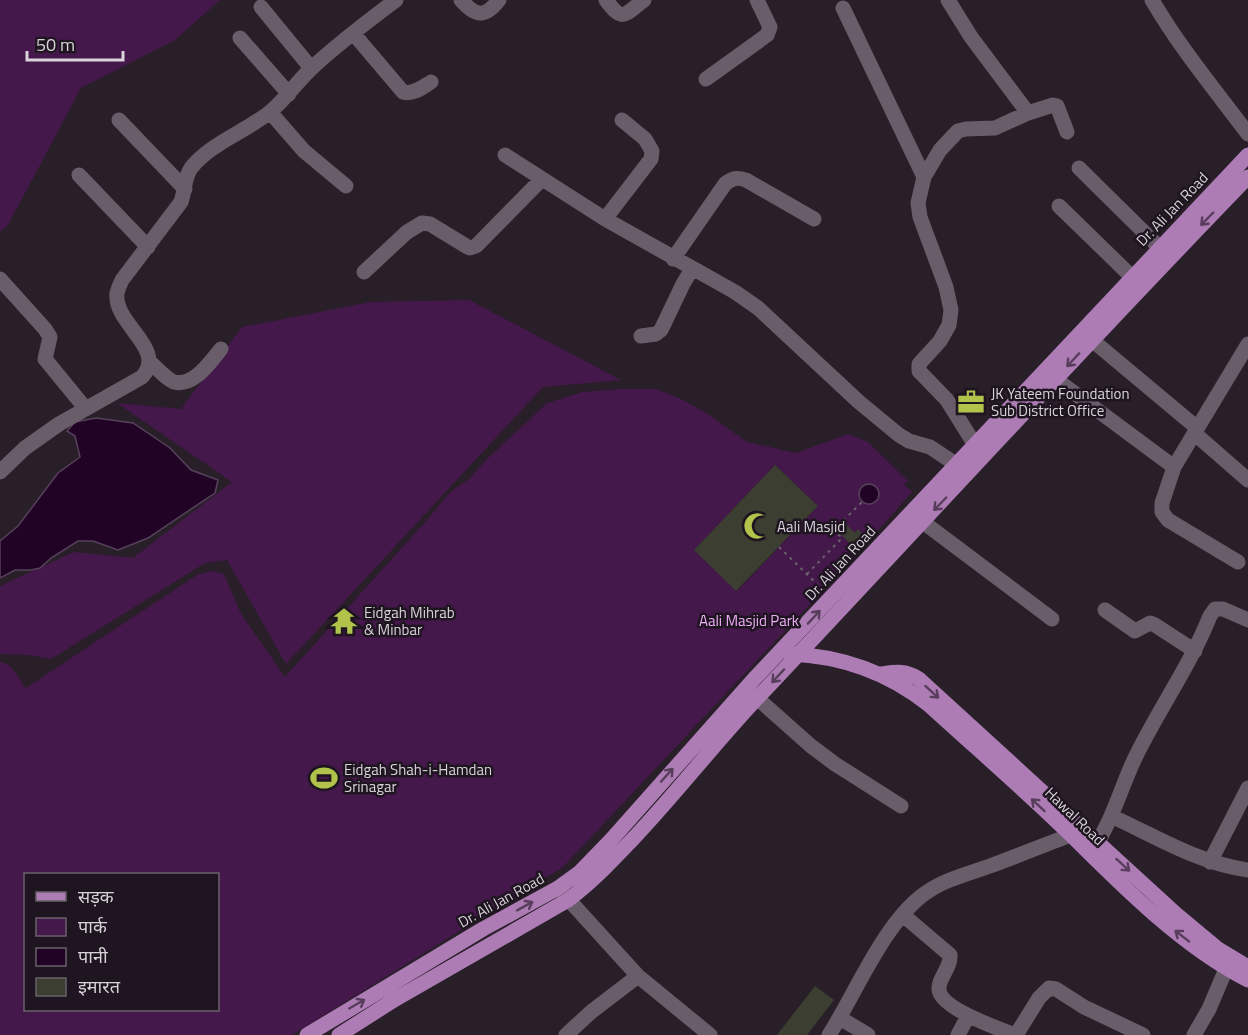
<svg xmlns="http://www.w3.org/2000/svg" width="1248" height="1035" font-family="'Titillium Web','Noto Sans Devanagari',sans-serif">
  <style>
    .green { fill: #45184b; fill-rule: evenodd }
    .water { fill: #200325; stroke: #57415b; stroke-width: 1.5 }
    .building { fill: #3b3e30 }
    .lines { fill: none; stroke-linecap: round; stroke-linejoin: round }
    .path { stroke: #6a626b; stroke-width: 2; stroke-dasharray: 3 4.5; stroke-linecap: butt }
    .minor { stroke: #685d69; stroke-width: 15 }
    .major { stroke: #ae7cb5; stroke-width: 15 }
    .oneway { stroke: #583e5c }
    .labels { text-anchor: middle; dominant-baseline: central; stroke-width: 5; stroke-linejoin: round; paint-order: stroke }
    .street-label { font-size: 15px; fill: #d8d2d9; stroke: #1e1520 }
    .poi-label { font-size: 15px; fill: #d8d2d9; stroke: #1e1520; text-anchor: start }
    .park-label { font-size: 15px; fill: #efadf8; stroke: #1e1520 }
  </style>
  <rect width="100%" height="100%" fill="#281f29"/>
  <path class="green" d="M 0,0 L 220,0 L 175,40 L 81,88 L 8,225 L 0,232 Z
    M 469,300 L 621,380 L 543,387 L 286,664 L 227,560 L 205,563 L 51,659 L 29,655 L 0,654 L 0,586 L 74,552 L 133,558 L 232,482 L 117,403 L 181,409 L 242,327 L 371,302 Z
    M 621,389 L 656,389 L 679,398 L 705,412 L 747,442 L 796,453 L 848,434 L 868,442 L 908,481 L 904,485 L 912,492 L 859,552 L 563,867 L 292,1035 L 0,1035 L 0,663 L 3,662 L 11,667 L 26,688 L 197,575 L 211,571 L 224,574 L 241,614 L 285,677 L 428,519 L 449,493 L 469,479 L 486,460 L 547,403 L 583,392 ZM 775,465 L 818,506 L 737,591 L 694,550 ZM 26,874 L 218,874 L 218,1010 L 26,1010 Z"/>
  <path class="water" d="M 96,418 L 133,423 L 170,448 L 191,470 L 218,480 L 215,493 L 148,538 L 118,550 L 93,541 L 78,541 L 51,558 L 40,568 L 31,570 L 15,570 L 0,578 L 0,541 L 18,526 L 58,473 L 80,457 L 75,436 L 67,431 L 75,422 Z
    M859 494a10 10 0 1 1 20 0a10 10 0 1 1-20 0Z"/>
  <path class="building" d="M 775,465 L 818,506 L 736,591 L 694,550 Z
    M 844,522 L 855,533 L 858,529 L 865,536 L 862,540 L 864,542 L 857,550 L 836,530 Z
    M 815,986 L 834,1000 L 807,1035 L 777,1035 Z"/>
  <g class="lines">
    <path class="path" d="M 779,547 L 821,588
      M 807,574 L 842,538 L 834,530 L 862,502"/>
    <path class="minor" d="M 461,0 C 476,17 485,18 499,0
      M 606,0 C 623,23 624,15 644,0
      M 948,0 L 971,37 L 1028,113 L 1053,105 L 1057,106 L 1067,132
      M 1152,0 C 1180,48 1215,90 1248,134
      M 261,7 L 311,68
      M 843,8 L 924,177
      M 353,33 L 403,92 C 413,95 423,87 431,82
      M 240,38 L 289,94
      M 706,79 L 767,35 L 770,27 L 757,0
      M 270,112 L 304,151 L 346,186
      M 119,120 L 185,189
      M 505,155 L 605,219 L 735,292 L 758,308 L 859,402 L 899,435 L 909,441 L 930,447 L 957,465
      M 1079,168 L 1160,248
      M 79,175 L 148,247
      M 1059,206 L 1132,277
      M 605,219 L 651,159 L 652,151 L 645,139 L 622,120
      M 673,259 L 725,184 C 732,178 737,177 746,180 L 814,219
      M 364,272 L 407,232 L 422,223 L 430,224 L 466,246 L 470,248 L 476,246 L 542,179
      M 0,279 L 45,329 L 50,337 L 45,359 L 86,409
      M 641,336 L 656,334 L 661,330 L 683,284 L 692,269
      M 1092,340 L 1196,427
      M 151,363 C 158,369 166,379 174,382 C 194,387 211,361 221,349
      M 1046,372 L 1174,467
      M 1194,433 L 1248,480
      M 975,445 L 947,400 L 919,371 L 919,364 L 940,341 L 949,325 L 951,310 L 946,287 L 920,217 L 918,203 L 924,177 L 940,150 L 958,131 L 966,129 L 995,128 L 1028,113
      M 0,472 L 25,448 L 59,424 L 142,377 C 168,349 113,324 117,293 C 118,289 120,284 122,280 L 181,202 C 185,191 184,178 191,168 C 211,143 245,132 270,112 C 286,99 298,80 314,66 C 340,42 368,21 396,0
      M 923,522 L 1052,619
      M 1238,562 L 1168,520 L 1162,512 L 1162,503 L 1174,467 L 1248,344
      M 1105,610 L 1135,631 L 1150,623 L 1155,625 L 1195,651
      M 748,690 L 811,746 L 835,764 L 901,806
      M 1111,816 C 1155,836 1200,864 1248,870
      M 1091,852 C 1111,825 1120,790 1134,760 C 1158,710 1189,668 1210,616 L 1215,609 L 1223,609 L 1248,620
      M 1210,862 L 1248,788
      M 558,888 L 638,976 L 710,1035
      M 903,915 L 950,955 C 951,968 938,978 939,990 C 941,1008 999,1029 1015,1035
      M 840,1018 L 868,1035
      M 566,1035 L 591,1012 L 638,976
      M 829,1035 C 856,993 885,920 927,892 C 946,879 968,874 990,866 C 1017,856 1044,845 1071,835
      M 958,1035 L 968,1016
      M 1016,1035 L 1039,998 L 1049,988 L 1056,989 L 1084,1007 L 1143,1035
      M 1194,1035 L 1209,1009 L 1226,969"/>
    <path class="major" d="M 790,654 C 842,656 889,673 929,705 C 976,748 1025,790 1071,835 C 1122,886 1184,948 1248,980
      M 881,674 C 896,672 905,670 919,679 L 1176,914 L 1218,949 L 1248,967
      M 307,1035 L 483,929 L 558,888 L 580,872 L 611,840 L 754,679 L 1248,155
      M 339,1035 L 394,1000 L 568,900 C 591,883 610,863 630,842 C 676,794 716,741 762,693 C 924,521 1083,347 1248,177"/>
  </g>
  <defs><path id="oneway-shaft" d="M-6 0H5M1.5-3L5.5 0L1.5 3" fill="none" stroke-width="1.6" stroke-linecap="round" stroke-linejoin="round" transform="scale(1.5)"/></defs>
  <g class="oneway">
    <use href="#oneway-shaft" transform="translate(1207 219) rotate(134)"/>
    <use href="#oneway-shaft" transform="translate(1073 360) rotate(133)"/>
    <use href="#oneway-shaft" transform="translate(940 504) rotate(134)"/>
    <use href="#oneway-shaft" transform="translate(814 617) rotate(-47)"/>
    <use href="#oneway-shaft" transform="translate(778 676) rotate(133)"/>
    <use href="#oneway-shaft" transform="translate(932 692) rotate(42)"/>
    <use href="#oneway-shaft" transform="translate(667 775) rotate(-48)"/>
    <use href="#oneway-shaft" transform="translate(1038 805) rotate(-137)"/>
    <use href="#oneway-shaft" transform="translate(1123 865) rotate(42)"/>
    <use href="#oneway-shaft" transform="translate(525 906) rotate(-29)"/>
    <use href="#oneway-shaft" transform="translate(1182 936) rotate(-142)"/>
    <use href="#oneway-shaft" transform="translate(357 1004) rotate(-30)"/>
  </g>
  <defs>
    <symbol id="office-bare" viewBox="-9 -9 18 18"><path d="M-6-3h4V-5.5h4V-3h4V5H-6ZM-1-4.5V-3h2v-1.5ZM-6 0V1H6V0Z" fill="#b2c34c" stroke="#1e1520" stroke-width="2.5" paint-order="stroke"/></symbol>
    <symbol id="mosque-bare" viewBox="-9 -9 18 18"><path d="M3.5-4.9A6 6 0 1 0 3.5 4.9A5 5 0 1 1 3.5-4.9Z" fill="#b2c34c" stroke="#1e1520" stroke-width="2.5" paint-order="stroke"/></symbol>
    <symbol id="temple-bare" viewBox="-9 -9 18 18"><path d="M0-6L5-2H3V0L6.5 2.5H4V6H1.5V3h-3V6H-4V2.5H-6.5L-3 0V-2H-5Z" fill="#b2c34c" stroke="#1e1520" stroke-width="2.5" paint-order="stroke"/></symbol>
    <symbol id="stadium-bare" viewBox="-9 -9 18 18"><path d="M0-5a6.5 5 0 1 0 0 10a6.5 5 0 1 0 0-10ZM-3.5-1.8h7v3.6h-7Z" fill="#b2c34c" stroke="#1e1520" stroke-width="2.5" paint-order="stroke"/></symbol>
  </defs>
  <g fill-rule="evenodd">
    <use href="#office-bare" x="952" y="383" width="38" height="38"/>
    <use href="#mosque-bare" x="738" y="507" width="38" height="38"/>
    <use href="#temple-bare" x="325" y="602" width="38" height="38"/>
    <use href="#stadium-bare" x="305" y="759" width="38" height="38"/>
  </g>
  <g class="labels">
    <g class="street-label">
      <text transform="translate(1172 209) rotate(-46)">Dr. Ali Jan Road</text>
      <text transform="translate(840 563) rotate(-47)">Dr. Ali Jan Road</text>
      <text transform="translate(1075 816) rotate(44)">Hawal Road</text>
      <text transform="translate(501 900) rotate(-29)">Dr. Ali Jan Road</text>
    </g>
    <g class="poi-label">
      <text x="991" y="393">JK Yateem Foundation<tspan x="991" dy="17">Sub District Office</tspan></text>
      <text x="777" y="526">Aali Masjid</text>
      <text x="364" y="612">Eidgah Mihrab<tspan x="364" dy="17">&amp; Minbar</tspan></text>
      <text x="344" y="769">Eidgah Shah-i-Hamdan<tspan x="344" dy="17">Srinagar</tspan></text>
    </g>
    <g class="park-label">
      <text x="749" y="620">Aali Masjid Park</text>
    </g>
  </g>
  <rect x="24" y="873" width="195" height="138" fill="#1e1520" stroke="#68616a" stroke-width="1.5"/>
  <rect x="36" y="892" width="30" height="9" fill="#ae7cb5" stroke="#68616a" stroke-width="1.5"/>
  <text x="78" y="903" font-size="18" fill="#d8d2d9">सड़क</text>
  <rect x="36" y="918" width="30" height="18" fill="#45184b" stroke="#68616a" stroke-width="1.5"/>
  <text x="78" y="933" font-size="18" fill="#d8d2d9">पार्क</text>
  <rect x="36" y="948" width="30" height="18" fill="#200325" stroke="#68616a" stroke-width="1.5"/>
  <text x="78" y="963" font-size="18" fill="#d8d2d9">पानी</text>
  <rect x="36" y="978" width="30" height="18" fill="#3b3e30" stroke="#68616a" stroke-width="1.5"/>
  <text x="78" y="993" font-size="18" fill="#d8d2d9">इमारत</text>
  <path d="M27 51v9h96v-9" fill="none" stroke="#d8d2d9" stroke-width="3"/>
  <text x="36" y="51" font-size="18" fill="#d8d2d9" stroke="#1e1520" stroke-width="4.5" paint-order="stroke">50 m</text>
</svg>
